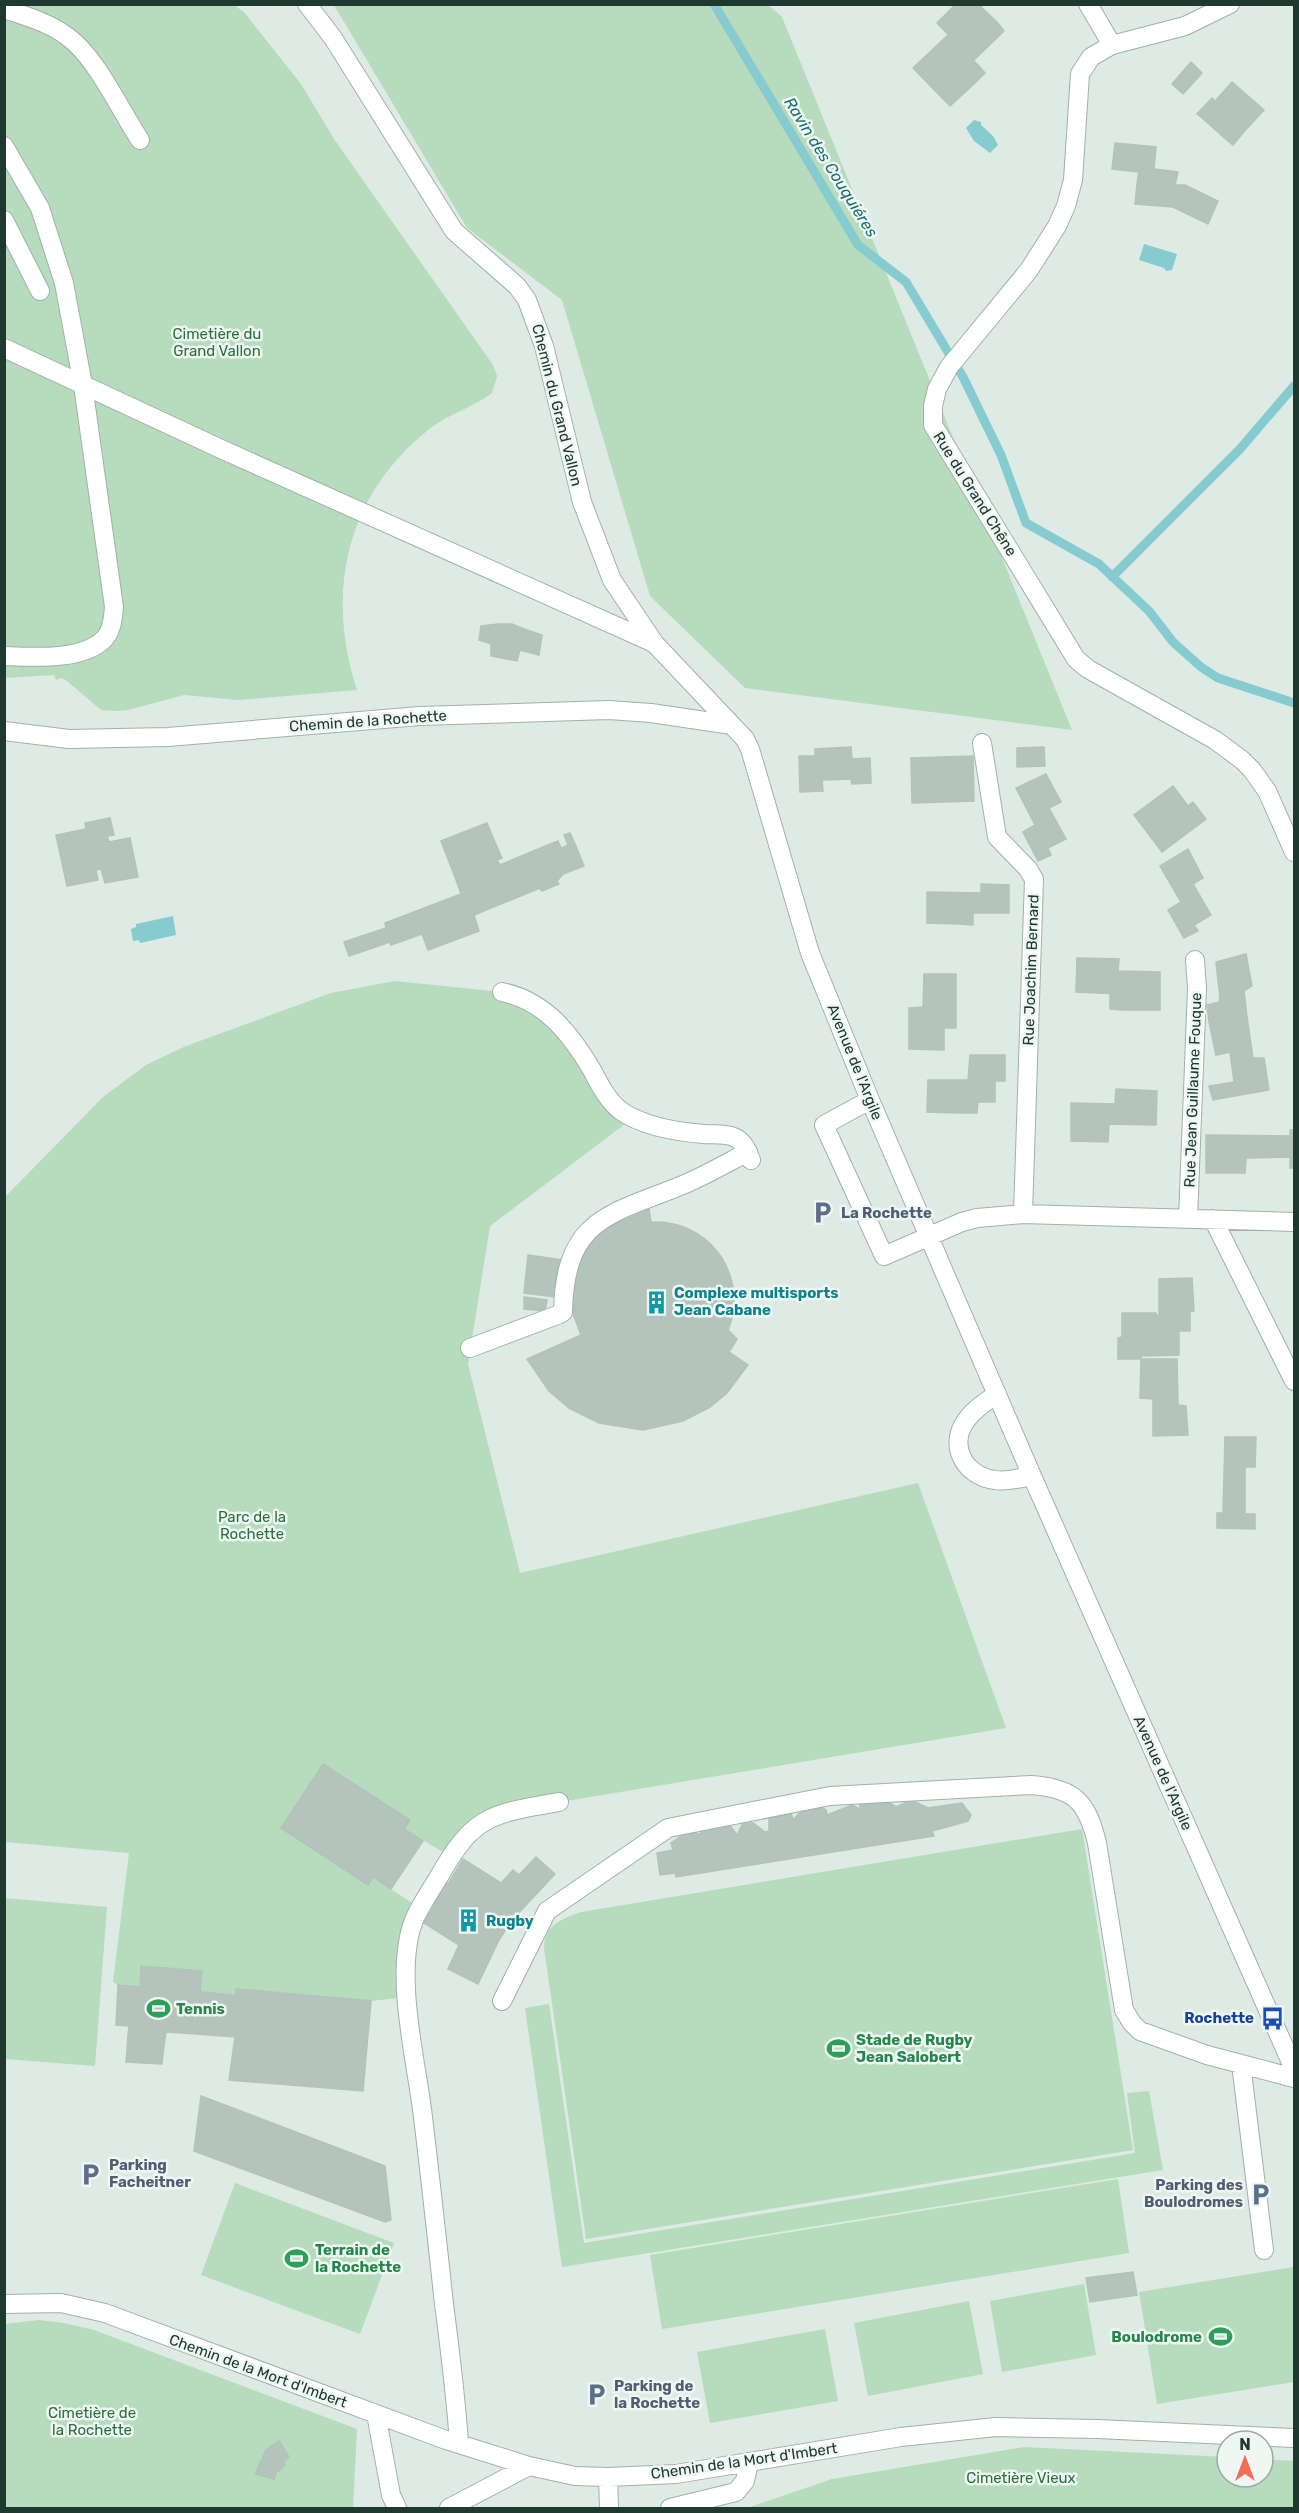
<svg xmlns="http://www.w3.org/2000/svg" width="1299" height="2513" font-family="Rubik,sans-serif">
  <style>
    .green { fill: #b7dbbd }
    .water { fill: #86cbcf }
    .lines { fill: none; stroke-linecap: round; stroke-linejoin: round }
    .stream { stroke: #86cbcf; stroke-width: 9 }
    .building { fill: #b4c4bc; stroke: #b1c3ba; stroke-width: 1.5 }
    .minor-casing { stroke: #a1b1aa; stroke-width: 20 }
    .minor { stroke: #fff; stroke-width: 18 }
    .labels { text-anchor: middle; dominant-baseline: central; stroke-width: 5; stroke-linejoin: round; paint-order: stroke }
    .park-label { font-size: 15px; fill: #2b6f3f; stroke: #eff7f2 }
    .street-label { font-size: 15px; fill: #203930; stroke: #eff7f2 }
    .service-label { font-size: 15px; font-weight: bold; fill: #4e5e75; stroke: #eff7f2; text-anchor: start }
    .culture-label { font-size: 15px; font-weight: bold; fill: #0d838f; stroke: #eff7f2; text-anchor: start }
    .leisure-label { font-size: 15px; font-weight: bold; fill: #27864d; stroke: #eff7f2; text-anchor: start }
    .transit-label { font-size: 15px; font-weight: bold; fill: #164399; stroke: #eff7f2; text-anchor: end }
    .water-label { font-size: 16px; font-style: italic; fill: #1b6e74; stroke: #eff7f2 }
  </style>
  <rect width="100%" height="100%" fill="#deeae4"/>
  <path class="green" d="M 767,4 L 782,17 L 1072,730 L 745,688 L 650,596 L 562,300 L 467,228 L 334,5 Z
    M 5,5 L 234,5 L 244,12 L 301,84 L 334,139 L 493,365 L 497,376 L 492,393 C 473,408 447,414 428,430 C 346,496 325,591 357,690 L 238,700 L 184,695 L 128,710 L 115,711 L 101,710 L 67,681 L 62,678 L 56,680 L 54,675 L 5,678 Z
    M 395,981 L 502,992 L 533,1003 L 633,1118 L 490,1226 L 468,1364 L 520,1573 L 918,1483 L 1006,1728 L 512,1810 L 450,1856 L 404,1829 L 409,1820 L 323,1764 L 281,1828 L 367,1884 L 373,1877 L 421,1909 L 407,1997 L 371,2001 L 236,1990 L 236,1995 L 201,1992 L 202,1971 L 141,1966 L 140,1987 L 118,1985 L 113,1982 L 129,1853 L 5,1842 L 5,1197 L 103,1097 L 146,1065 L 186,1046 L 331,993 Z
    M 1082,1829 L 1133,2150 L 586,2239 L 544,1948 C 544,1925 562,1919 581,1912 Z
    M 4,1898 L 107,1907 L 95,2066 L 5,2059 Z
    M 549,2004 L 584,2243 L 1135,2153 L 1127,2093 L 1149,2091 L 1163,2170 L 562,2267 L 525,2008 Z
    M 1118,2179 L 1129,2253 L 662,2329 L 650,2255 Z
    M 235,2183 L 394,2243 L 360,2334 L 201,2275 Z
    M 1294,2267 L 1294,2382 L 1157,2404 L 1139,2292 Z
    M 1084,2284 L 1096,2355 L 1002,2372 L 990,2301 Z
    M 969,2301 L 983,2374 L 868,2396 L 854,2323 Z
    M 39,2320 L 64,2323 L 94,2330 L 357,2429 L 353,2508 L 5,2508 L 4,2324 Z
    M 825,2329 L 838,2401 L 710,2423 L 697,2352 Z
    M 1024,2447 L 1227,2457 L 1227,2477 L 1263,2477 L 1263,2459 L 1294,2461 L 1294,2508 L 747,2508 L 832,2479 Z"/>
  <path class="water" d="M 974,120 L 981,122 L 981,125 L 993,136 L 998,145 L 990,153 L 974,141 L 966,128 Z
    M 1144,244 L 1177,254 L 1172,270 L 1166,271 L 1164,268 L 1139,260 Z
    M 173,916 L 176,935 L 140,943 L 139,940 L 133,941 L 131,929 L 136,927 L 136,924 Z"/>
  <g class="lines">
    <path class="stream" d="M 714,4 L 858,245 L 906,282 L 963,377 L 1001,455 L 1026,523 L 1099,564 L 1149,611 L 1173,642 L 1201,667 L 1218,678 L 1294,703
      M 1112,577 L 1240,449 L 1294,386"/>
  </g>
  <path class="building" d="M 956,4 L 983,4 L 981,7 L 997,22 L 966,53 L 937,23 Z
    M 997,22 L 1004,31 L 973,61 L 966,53 Z
    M 948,35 L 978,65 L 967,76 L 974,84 L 950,106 L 913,68 Z
    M 1191,62 L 1202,73 L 1183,94 L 1172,84 Z
    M 978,65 L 985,73 L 974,84 L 967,76 Z
    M 1232,82 L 1264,110 L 1242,134 L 1239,131 L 1229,142 L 1201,117 Z
    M 1212,98 L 1215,101 L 1201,117 L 1197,114 Z
    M 1239,131 L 1242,134 L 1233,145 L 1229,142 Z
    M 1115,143 L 1156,147 L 1154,169 L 1178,172 L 1175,185 L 1185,185 L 1218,201 L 1208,224 L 1173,207 L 1135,204 L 1137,184 L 1145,185 L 1148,171 L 1139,170 L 1138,172 L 1112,169 Z
    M 1139,170 L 1148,171 L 1145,185 L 1137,184 Z
    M 498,624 L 512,624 L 524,629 L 522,636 L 497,634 Z
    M 498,624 L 497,634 L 522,636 L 524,629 L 542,635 L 539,655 L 520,650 L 517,661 L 491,656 L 491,644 L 479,640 L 481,626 Z
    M 851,747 L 852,759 L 870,758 L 871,783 L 852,784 L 851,779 L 822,780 L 823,791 L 800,792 L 799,756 L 815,756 L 815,749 Z
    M 1044,747 L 1045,766 L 1017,767 L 1017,748 Z
    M 973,756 L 974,801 L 912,803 L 911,758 Z
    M 1046,774 L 1061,802 L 1049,808 L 1066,839 L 1048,848 L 1051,855 L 1038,861 L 1023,832 L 1035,825 L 1016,788 Z
    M 1173,786 L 1188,806 L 1193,802 L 1206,819 L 1162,852 L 1134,815 Z
    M 110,818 L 114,835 L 107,836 L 109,842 L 130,838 L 138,877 L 105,883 L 101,869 L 96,870 L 98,880 L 67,886 L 56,835 L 86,829 L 85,823 Z
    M 487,823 L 494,840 L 491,845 L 497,860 L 455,877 L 441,841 Z
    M 570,833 L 574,842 L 568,845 L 564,835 Z
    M 494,840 L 502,858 L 497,860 L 491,845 Z
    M 558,841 L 561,848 L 554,852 L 563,874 L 557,881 L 543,847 Z
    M 574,842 L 576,846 L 555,855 L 554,852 Z
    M 576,846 L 584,866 L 563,874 L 555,855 Z
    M 543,847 L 557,881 L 474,915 L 461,894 L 455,877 L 497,860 L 500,865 Z
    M 1188,849 L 1203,878 L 1193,884 L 1211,915 L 1194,925 L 1198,931 L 1184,938 L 1168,910 L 1181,902 L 1160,866 Z
    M 557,881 L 559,884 L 542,891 L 540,889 Z
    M 981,884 L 1009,885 L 1009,913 L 960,913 L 960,924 L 927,923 L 927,892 L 981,893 Z
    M 461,894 L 474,915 L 479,931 L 428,950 L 422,934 L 391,945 L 390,942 L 349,956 L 344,942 L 386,928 L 385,923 Z
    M 960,913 L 973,913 L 973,925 L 960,924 Z
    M 1246,954 L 1252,986 L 1244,991 L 1247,1017 L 1209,1022 L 1207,1005 L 1219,1002 L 1220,998 L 1216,962 Z
    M 1077,958 L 1119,959 L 1118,971 L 1160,972 L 1160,1010 L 1122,1010 L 1122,994 L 1076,992 Z
    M 924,974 L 956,974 L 956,1003 L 944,1003 L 944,1050 L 909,1049 L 909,1008 L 923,1007 Z
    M 1110,994 L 1122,994 L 1122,1010 L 1110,1009 Z
    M 944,1003 L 956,1003 L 956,1028 L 944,1028 Z
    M 1247,1017 L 1253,1058 L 1264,1058 L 1269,1090 L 1213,1100 L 1209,1086 L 1234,1082 L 1230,1052 L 1216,1055 L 1209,1022 Z
    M 970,1055 L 1005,1055 L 1005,1069 L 969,1068 Z
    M 969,1068 L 1005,1069 L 1005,1081 L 995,1081 L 995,1102 L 960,1101 L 960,1113 L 927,1112 L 928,1080 L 968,1080 Z
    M 1116,1089 L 1157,1091 L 1156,1125 L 1109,1124 L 1108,1142 L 1071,1141 L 1071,1103 L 1115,1104 Z
    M 960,1101 L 978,1101 L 977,1113 L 960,1113 Z
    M 1290,1130 L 1294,1130 L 1294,1168 L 1290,1168 L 1290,1157 L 1246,1158 L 1245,1173 L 1206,1173 L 1206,1135 L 1290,1136 Z
    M 649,1209 L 651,1222 L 632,1226 L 610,1238 L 586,1266 L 578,1294 L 579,1314 L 589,1340 L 611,1364 L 626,1373 L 643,1377 L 671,1377 L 692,1369 L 706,1361 L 724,1340 L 729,1331 L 737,1339 L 729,1352 L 748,1365 L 727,1393 L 710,1407 L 683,1421 L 643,1430 L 599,1423 L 569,1408 L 549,1391 L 527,1359 L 581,1335 L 574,1316 L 572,1300 L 574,1278 L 581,1258 L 594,1239 L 609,1227 Z
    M578 1300a78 78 0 1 1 156 0a78 78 0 1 1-156 0Z
    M 528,1255 L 562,1260 L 559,1275 L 559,1294 L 555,1297 L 524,1293 Z
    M 1192,1278 L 1194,1311 L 1179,1312 L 1179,1355 L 1141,1356 L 1143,1316 L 1159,1315 L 1159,1279 Z
    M 524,1297 L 547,1300 L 545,1311 L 524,1309 Z
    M 1179,1312 L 1190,1312 L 1190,1331 L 1179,1331 Z
    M 1122,1313 L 1156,1313 L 1156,1316 L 1143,1316 L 1141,1359 L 1118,1359 L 1118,1338 L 1122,1337 Z
    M 1141,1359 L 1177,1359 L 1178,1405 L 1186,1406 L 1188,1435 L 1153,1436 L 1153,1399 L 1140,1398 Z
    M 1225,1437 L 1256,1437 L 1255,1467 L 1245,1467 L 1245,1514 L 1255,1514 L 1255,1529 L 1217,1528 L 1217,1513 L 1223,1513 Z
    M 323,1764 L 410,1820 L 404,1829 L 423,1841 L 391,1889 L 373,1877 L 368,1885 L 281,1828 Z
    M 879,1796 L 896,1807 L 911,1800 L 928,1808 L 962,1803 L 971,1815 L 968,1821 L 932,1831 L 934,1836 L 676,1877 L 675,1873 L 660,1875 L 657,1853 L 673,1850 L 671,1843 L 688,1831 L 700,1834 L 705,1825 L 729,1824 L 737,1835 L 743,1823 L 753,1823 L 765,1832 L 769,1831 L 769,1818 L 778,1813 L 790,1812 L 794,1820 L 798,1814 L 816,1803 L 826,1810 L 827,1815 L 852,1805 L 860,1809 L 860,1805 Z
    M 536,1857 L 555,1874 L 513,1919 L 499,1940 L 478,1984 L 448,1969 L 459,1945 L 424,1923 L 436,1902 L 433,1900 L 444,1881 L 448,1884 L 463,1859 L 501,1883 L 513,1870 L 519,1875 Z
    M 141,1966 L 202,1971 L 197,2034 L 166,2032 L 163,2053 L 136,2051 L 137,2036 L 128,2035 L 129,2026 L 116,2025 L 118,1985 L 140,1987 Z
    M 236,1989 L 371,2001 L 363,2091 L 229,2080 L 235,2037 L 261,2039 L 265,1998 L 236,1995 Z
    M 201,1992 L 265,1998 L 261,2039 L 197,2034 Z
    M 128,2035 L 137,2036 L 136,2051 L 127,2051 Z
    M 127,2051 L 163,2053 L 162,2064 L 126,2062 Z
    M 201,2096 L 385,2166 L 391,2220 L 385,2222 L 194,2151 Z
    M 1133,2272 L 1137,2295 L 1090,2302 L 1086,2278 Z
    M 279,2441 L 289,2457 L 283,2463 L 285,2465 L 279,2471 L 277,2470 L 274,2479 L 255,2474 L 266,2450 Z"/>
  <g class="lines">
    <defs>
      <path id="minor" d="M 307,4 L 333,38 L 454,231 L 517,286 L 527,300 L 544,346 L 582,502 L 612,580 L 655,644 L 745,739 L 750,749 L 810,953 L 870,1100 L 1032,1476 L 1294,2069
        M 1088,4 L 1112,45 L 1091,57 L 1080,74 L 1073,180 L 1066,206 L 1057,226 L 1029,270 L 949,367 L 937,389 L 933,406 L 933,425 L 1076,659 L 1088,669 L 1215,740 L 1242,760 L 1252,770 L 1267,791 L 1294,852
        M 4,9 C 26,16 50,23 68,37 C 96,57 120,110 140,140
        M 1112,45 L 1185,26 L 1230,4
        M 4,146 L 40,208 L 64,283 L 83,385 L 114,607 C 113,618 112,630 105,638 C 85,661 32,657 4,656
        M 4,220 L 40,291
        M 4,348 L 221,449 L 654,643
        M 4,731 L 69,739 L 168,737 L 420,716 L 609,710 L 651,713 L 732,725
        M 982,743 L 997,837 L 1028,869 L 1034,879 L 1023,1214
        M 502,992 C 545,1001 570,1033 592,1070 C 600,1085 607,1100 621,1111 C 643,1126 678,1132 704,1134 C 714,1135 727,1133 736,1138 C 744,1142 748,1152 751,1160
        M 870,1100 L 824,1125 L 884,1256 L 962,1222 L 977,1218 L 1023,1214 L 1294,1222
        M 1188,1219 L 1197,988 L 1195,960
        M 1213,1219 L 1294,1381
        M 470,1348 L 560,1314 L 563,1312 C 565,1216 611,1215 685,1184 C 706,1175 727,1163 748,1152
        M 997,1394 C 987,1401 975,1408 968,1418 C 947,1443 963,1476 995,1480 C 1007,1482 1020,1478 1032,1476
        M 502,2001 L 547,1911 L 668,1828 L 830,1796 L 1031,1785 C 1074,1788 1087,1801 1097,1843 L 1124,2010 L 1132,2023 L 1140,2031 L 1207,2055 L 1294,2078
        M 1241,2064 L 1264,2250
        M 4,2304 L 61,2303 L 105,2313 L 446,2440 L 529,2466 L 575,2476 L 608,2477 L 676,2474 L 901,2437 L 996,2427 L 1097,2429 L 1294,2438
        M 376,2414 L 391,2495 L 397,2508
        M 459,2444 C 456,2397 450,2350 444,2304 C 437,2239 430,2174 422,2109 C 415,2056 394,1971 414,1920 C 420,1906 429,1893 437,1880 C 473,1816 488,1814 559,1802
        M 608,2477 L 609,2508
        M 449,2508 L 529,2466
        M 670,2508 L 736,2492 L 745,2481 L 749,2462"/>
    </defs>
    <use href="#minor" class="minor-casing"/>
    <use href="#minor" class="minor"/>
  </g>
  <defs>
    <symbol id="parking-bare" viewBox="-9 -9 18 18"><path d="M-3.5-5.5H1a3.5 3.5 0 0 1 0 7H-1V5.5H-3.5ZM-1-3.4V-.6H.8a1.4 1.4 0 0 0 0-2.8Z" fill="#5c6f8a" stroke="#eff7f2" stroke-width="2.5" paint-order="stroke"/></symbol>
    <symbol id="building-bare" viewBox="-9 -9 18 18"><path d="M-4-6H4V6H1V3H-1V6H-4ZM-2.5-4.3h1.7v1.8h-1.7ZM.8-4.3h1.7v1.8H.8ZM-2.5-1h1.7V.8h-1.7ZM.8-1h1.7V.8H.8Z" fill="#0f9aa8" stroke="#eff7f2" stroke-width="2.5" paint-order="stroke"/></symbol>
    <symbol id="stadium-bare" viewBox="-9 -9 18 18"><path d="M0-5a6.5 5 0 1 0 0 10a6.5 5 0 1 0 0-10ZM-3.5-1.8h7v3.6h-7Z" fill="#2e9e5b" stroke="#eff7f2" stroke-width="2.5" paint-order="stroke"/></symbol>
    <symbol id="bus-bare" viewBox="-9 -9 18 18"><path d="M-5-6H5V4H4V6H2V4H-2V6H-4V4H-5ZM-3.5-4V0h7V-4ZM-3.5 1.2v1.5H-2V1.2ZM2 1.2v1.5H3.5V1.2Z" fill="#1a4fb4" stroke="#eff7f2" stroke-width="2.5" paint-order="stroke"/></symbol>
  </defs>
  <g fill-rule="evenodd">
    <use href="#parking-bare" x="806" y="1196" width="33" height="33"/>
    <use href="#building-bare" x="640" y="1286" width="33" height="33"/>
    <use href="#building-bare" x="452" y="1904" width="33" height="33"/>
    <use href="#stadium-bare" x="142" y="1992" width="33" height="33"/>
    <use href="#bus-bare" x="1256" y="2002" width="33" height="33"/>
    <use href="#stadium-bare" x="822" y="2032" width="33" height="33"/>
    <use href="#parking-bare" x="74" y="2158" width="33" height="33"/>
    <use href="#parking-bare" x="1244" y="2178" width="33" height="33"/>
    <use href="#stadium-bare" x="280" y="2242" width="33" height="33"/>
    <use href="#stadium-bare" x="1204" y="2320" width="33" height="33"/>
    <use href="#parking-bare" x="580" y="2378" width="33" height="33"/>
  </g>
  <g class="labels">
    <g class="park-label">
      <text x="217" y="334">Cimetière du<tspan x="217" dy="17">Grand Vallon</tspan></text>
      <text x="252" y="1517">Parc de la<tspan x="252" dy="17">Rochette</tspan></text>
      <text x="92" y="2413">Cimetière de<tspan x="92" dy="17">la Rochette</tspan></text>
      <text x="1021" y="2478">Cimetière Vieux</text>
    </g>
    <g class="street-label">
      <text transform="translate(557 405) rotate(76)">Chemin du Grand Vallon</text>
      <text transform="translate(975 494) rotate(58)">Rue du Grand Chêne</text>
      <text transform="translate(368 721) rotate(-4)">Chemin de la Rochette</text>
      <text transform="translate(1031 970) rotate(-88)">Rue Joachim Bernard</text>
      <text transform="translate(855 1062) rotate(68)">Avenue de l'Argile</text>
      <text transform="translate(1193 1090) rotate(-88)">Rue Jean Guillaume Fouque</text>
      <text transform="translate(1163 1773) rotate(66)">Avenue de l'Argile</text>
      <text transform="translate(258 2371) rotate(20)">Chemin de la Mort d'Imbert</text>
      <text transform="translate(744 2461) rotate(-8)">Chemin de la Mort d'Imbert</text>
    </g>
    <g class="service-label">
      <text x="841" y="1213">La Rochette</text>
      <text x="109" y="2165">Parking<tspan x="109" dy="17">Facheitner</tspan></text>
      <text x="1243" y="2185" text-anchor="end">Parking des<tspan x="1243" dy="17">Boulodromes</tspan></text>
      <text x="614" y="2386">Parking de<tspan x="614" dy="17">la Rochette</tspan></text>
    </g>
    <g class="culture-label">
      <text x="674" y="1293">Complexe multisports<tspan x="674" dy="17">Jean Cabane</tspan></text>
      <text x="486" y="1921">Rugby</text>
    </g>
    <g class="leisure-label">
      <text x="176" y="2009">Tennis</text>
      <text x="856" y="2040">Stade de Rugby<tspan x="856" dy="17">Jean Salobert</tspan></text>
      <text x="315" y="2250">Terrain de<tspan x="315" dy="17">la Rochette</tspan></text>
      <text x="1202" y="2337" text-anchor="end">Boulodrome</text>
    </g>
    <g class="transit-label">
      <text x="1254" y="2018">Rochette</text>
    </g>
    <g class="water-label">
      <text transform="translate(831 167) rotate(58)">Ravin des Couquiéres</text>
    </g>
  </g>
  <rect width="1299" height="2513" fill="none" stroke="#203930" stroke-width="12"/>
  <g transform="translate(1245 2459)"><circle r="28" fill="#eff7f2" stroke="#9caba4" stroke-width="1.5"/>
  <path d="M0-4.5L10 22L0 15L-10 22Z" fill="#f06d56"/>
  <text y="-9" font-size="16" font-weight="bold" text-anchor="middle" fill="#203930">N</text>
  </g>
</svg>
